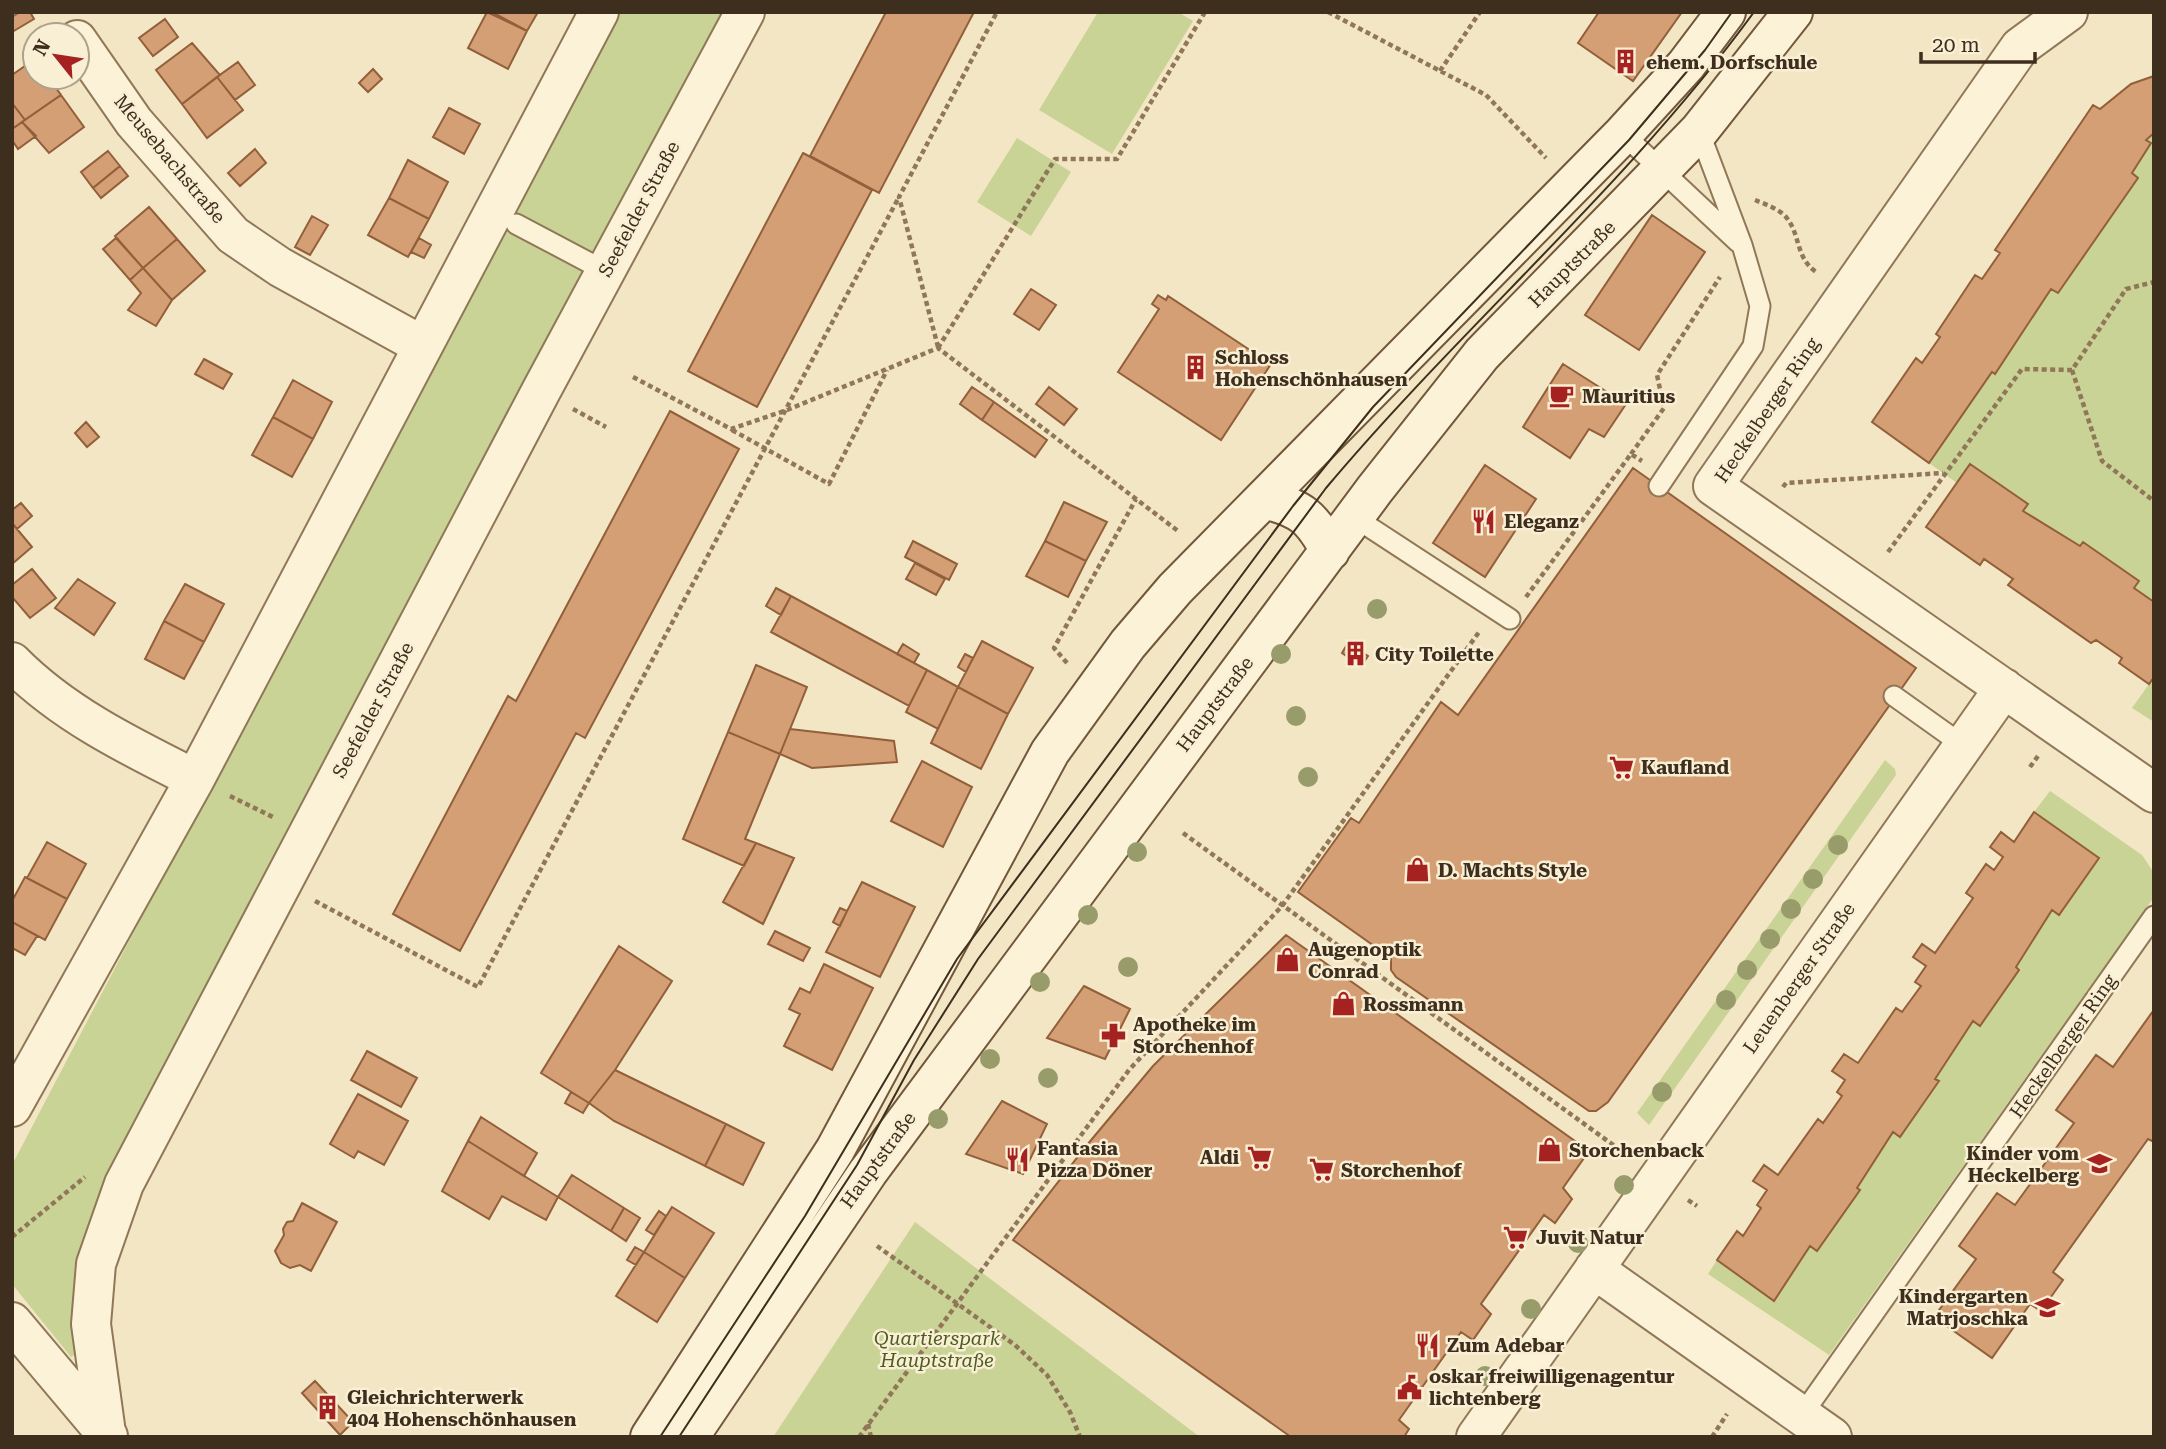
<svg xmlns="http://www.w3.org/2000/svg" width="2166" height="1449" font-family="'Roboto Serif',serif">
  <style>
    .green { fill: #cad396 }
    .building { fill: #d59f75; stroke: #925f3b; stroke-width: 2 }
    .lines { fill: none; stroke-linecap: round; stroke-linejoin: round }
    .service-casing { stroke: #907758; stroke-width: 23 }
    .minor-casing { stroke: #907758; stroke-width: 42 }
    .secondary-casing { stroke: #72573b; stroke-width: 42 }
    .path { stroke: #907758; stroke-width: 4.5; stroke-dasharray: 5 3.5; stroke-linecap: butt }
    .service { stroke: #fcf2d8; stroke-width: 19 }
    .minor { stroke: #fcf2d8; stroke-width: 38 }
    .secondary { stroke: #fcf2d8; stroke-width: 38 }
    .tram { stroke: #3e2e1d; stroke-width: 2 }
    .tree { fill: #989b6a }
    .labels { text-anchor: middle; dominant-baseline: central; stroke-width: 5; stroke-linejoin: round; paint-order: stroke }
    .poi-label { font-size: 19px; font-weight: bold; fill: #3e2e1d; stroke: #f9efd4; text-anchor: start }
    .street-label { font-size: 19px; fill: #3e2e1d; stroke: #f9efd4 }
    .park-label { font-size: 19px; font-style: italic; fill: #4d5d21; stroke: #f9efd4 }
  </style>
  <rect width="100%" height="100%" fill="#f3e6c4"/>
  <path class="green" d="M 615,12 L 729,12 L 106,1184 C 79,1248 79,1285 78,1353 L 71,1357 L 12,1284 L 12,1165 Z
    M 1098,12 L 1178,12 L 1193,21 L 1112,154 L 1039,110 Z
    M 2154,133 L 2154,602 L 2134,588 L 2139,581 L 2083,542 L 2080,546 L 2023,511 L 2027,504 L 1970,464 L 1957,483 L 1929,463 L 1992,372 L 1995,374 L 2051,289 L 2058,293 L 2138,178 L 2132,173 L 2151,144 L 2146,140 Z
    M 1017,138 L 1071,172 L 1031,236 L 977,202 Z
    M 2154,677 L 2154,722 L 2132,708 Z
    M 1885,760 L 1895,769 L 1896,775 L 1649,1125 L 1637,1113 Z
    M 2050,791 L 2142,855 L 2154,873 L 2154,897 L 1829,1355 L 1708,1274 L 1717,1260 L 1775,1300 L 1810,1246 L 1817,1251 L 1860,1190 L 1857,1188 L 1893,1132 L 1900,1136 L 1938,1081 L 1935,1079 L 1973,1021 L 1980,1026 L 2018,970 L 2016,967 L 2052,910 L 2059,914 L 2099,858 L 2034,812 Z
    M 915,1222 L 1200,1437 L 773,1437 Z"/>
  <path class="building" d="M 20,12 L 30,12 L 34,19 L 12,32 L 12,17 Z
    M 487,12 L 527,31 L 508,69 L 468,48 Z
    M 492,12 L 538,12 L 527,31 Z
    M 886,12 L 974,12 L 879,193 L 810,156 Z
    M 1599,12 L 1682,12 L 1633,81 L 1578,43 Z
    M 165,19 L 178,37 L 153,56 L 139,38 Z
    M 192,43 L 220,75 L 182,104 L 156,70 Z
    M 35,59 L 35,77 L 48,77 L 61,95 L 25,120 L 12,103 L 12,75 Z
    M 238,62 L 255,85 L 235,100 L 217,77 Z
    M 373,69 L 382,79 L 368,92 L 359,83 Z
    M 2154,76 L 2154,133 L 2146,140 L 2151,143 L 2132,173 L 2138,178 L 2058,293 L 2051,289 L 1995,374 L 1992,372 L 1929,463 L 1872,422 L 1916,358 L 1922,363 L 1940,337 L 1936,334 L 1975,275 L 1982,279 L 2000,253 L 1995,250 L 2093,105 L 2100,109 L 2131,84 Z
    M 217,77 L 243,110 L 207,138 L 182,104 Z
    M 61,95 L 84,127 L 49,153 L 22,122 Z
    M 12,103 L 25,120 L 12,129 Z
    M 449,108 L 480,124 L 464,154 L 433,137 Z
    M 22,122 L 36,136 L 18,149 L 12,140 L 12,129 Z
    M 255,149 L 266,163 L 240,186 L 228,173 Z
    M 108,151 L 120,166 L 93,188 L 81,172 Z
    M 803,153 L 872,190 L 757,407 L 688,371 Z
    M 408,160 L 448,182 L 429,219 L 389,198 Z
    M 120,166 L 128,176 L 101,198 L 93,188 Z
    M 389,198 L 429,219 L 408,257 L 368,235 Z
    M 149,207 L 177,239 L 143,268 L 115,236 Z
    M 1652,215 L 1705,252 L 1639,350 L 1585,315 Z
    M 312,216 L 328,225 L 310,255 L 295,247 Z
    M 116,238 L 143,268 L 130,280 L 103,249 Z
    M 419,238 L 431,245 L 424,258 L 411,252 Z
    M 177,239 L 205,271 L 172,300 L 143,268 Z
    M 143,268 L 172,300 L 156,326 L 128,310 L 141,293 L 130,280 Z
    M 1031,289 L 1056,305 L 1039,330 L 1014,314 Z
    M 1158,295 L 1166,300 L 1168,296 L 1271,364 L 1221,440 L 1118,372 L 1159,309 L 1152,304 Z
    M 204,359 L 232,374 L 223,389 L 195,374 Z
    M 1563,364 L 1626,404 L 1604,437 L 1589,429 L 1570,458 L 1523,427 Z
    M 293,380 L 332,402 L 313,439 L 273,417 Z
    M 972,387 L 994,402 L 982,420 L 960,404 Z
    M 1049,387 L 1077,409 L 1064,425 L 1036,404 Z
    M 994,402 L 1047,440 L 1035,457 L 982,420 Z
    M 670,411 L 739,449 L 585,738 L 576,733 L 460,951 L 393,914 L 508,696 L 516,701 Z
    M 273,417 L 313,439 L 292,477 L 252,455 Z
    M 86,422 L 99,437 L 87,447 L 75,433 Z
    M 1970,464 L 2028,504 L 2023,511 L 2080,546 L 2083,542 L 2139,581 L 2134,588 L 2154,602 L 2154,677 L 2149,684 L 2119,663 L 2122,658 L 2096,640 L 2091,643 L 2008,585 L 2013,579 L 1984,559 L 1980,565 L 1926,527 Z
    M 1485,465 L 1536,499 L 1485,577 L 1433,543 Z
    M 1633,468 L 1916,668 L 1608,1102 L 1596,1111 L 1589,1111 L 1396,977 L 1391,970 L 1391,958 L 1298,892 L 1351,818 L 1359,823 L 1441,702 L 1458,715 Z
    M 1064,502 L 1107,522 L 1086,561 L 1045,541 Z
    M 21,503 L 32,516 L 17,529 L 12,523 L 12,510 Z
    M 12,523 L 32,547 L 12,564 Z
    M 913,541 L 957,564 L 949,580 L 905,557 Z
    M 1045,541 L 1086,561 L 1068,597 L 1026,576 Z
    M 915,563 L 945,579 L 936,595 L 906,579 Z
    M 32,569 L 56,598 L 30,618 L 12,597 L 12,585 Z
    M 78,579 L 115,603 L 94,635 L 55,608 Z
    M 185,584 L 224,604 L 204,642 L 164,621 Z
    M 776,588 L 791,596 L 781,615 L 766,606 Z
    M 791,596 L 927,670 L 909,706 L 771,632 Z
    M 164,621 L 204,642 L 184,679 L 145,659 Z
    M 982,641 L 1033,668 L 1008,714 L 958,687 Z
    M 1348,643 L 1368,656 L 1361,666 L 1342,653 Z
    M 903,644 L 919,654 L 914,663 L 897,654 Z
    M 965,654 L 973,658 L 966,672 L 958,667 Z
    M 756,665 L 807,687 L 780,754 L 728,732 Z
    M 927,670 L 958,687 L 938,729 L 906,712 Z
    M 958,687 L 1008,714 L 981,769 L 931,743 Z
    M 790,729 L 894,741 L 897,762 L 812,768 L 780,754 Z
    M 728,732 L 780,754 L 745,839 L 756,843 L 744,866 L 683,839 Z
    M 922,761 L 972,787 L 943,847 L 891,821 Z
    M 2034,812 L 2099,858 L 2059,915 L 2052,910 L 2016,967 L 2019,970 L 1980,1026 L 1973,1021 L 1935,1079 L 1939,1081 L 1900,1137 L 1893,1132 L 1857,1188 L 1860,1190 L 1817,1251 L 1810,1246 L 1774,1301 L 1717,1260 L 1737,1231 L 1743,1236 L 1761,1208 L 1757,1205 L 1767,1190 L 1753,1181 L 1764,1165 L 1778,1175 L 1818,1119 L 1823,1123 L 1842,1096 L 1837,1092 L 1845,1080 L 1832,1071 L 1844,1054 L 1858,1063 L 1896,1008 L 1902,1012 L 1921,986 L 1915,982 L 1926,966 L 1913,957 L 1922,944 L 1935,953 L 1973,898 L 1966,893 L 1986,864 L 1994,870 L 2003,857 L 1990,847 L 2001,832 L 2014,842 Z
    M 47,842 L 86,864 L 67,899 L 27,878 Z
    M 756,843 L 794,858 L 763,924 L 723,902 Z
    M 25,877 L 67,899 L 45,940 L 12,922 L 12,901 Z
    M 862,882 L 915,907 L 880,977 L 826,952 Z
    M 840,908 L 847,911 L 840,926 L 833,922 Z
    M 12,922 L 37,936 L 25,955 L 12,948 Z
    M 775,931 L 810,948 L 803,961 L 768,944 Z
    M 1286,935 L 1589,1151 L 1563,1188 L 1572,1199 L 1555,1223 L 1544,1215 L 1481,1304 L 1491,1314 L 1473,1340 L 1461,1332 L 1399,1420 L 1409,1429 L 1404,1437 L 1291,1437 L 1013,1240 L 1087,1145 L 1153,1066 Z
    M 619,946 L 672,981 L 615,1070 L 589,1103 L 541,1073 Z
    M 824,964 L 873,988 L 832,1070 L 784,1046 L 800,1014 L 789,1009 L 800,988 L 810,993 Z
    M 1084,986 L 1130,1009 L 1105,1059 L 1047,1038 Z
    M 2153,1011 L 2154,1142 L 2148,1139 L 2053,1272 L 2063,1280 L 2041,1311 L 2030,1304 L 1992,1358 L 1934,1317 L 1976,1259 L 1959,1246 L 1997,1193 L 2015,1205 L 2074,1123 L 2056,1110 L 2096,1055 L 2113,1067 Z
    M 367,1051 L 417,1078 L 401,1107 L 351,1080 Z
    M 615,1070 L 726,1124 L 705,1166 L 614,1121 L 589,1103 Z
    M 571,1092 L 589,1103 L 583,1113 L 565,1103 Z
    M 358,1094 L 408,1121 L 384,1165 L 358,1151 L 354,1158 L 330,1144 Z
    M 1002,1101 L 1047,1124 L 1023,1174 L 966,1154 Z
    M 481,1117 L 537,1153 L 524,1176 L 468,1141 Z
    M 726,1124 L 764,1143 L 743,1185 L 705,1166 Z
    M 468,1141 L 558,1197 L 546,1220 L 502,1196 L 489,1219 L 442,1191 Z
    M 572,1175 L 624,1208 L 611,1231 L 558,1197 Z
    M 302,1203 L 337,1222 L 311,1271 L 300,1265 L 290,1268 L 281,1263 L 275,1251 L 284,1235 L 283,1229 L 287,1222 L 293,1221 Z
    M 672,1207 L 714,1233 L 685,1278 L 644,1252 Z
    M 624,1208 L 640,1218 L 626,1241 L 611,1231 Z
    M 659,1211 L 666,1216 L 654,1235 L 646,1230 Z
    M 635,1247 L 644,1252 L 636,1265 L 627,1260 Z
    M 644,1252 L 685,1278 L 657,1322 L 616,1296 Z
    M 315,1381 L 353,1422 L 340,1435 L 302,1393 Z"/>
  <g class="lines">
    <defs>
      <path id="service" d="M 1623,134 L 1738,242
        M 516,224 L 605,271
        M 1659,486 L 1753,346 L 1760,306 L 1742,245 L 1699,131
        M 1354,517 L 1510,619
        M 1894,696 L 1964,746
        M 1802,1415 L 2154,916"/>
      <path id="minor" d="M 2068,12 L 2020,47 L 1713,486 L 2154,793
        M 77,40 L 134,122 L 233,235 L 280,267 L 423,346
        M 12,662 C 63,714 131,747 195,779
        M 12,1107 L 195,779 L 599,12
        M 1594,1269 L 1832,1437
        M 12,1322 L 108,1436
        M 106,1433 L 91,1324 L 96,1264 L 124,1184 L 541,391 L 745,12
        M 1476,1437 L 2004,688"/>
      <path id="secondary" d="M 1264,499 C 1301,508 1312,517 1330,551
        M 650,1437 L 835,1150 L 1050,752 L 1128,644 L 1175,589 L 1623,134 L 1686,65 L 1726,12
        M 689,1437 L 868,1172 L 1375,489 L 1482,354 L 1699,131 L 1793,12"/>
    </defs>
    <use href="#service" class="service-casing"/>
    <use href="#minor" class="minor-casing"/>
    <use href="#secondary" class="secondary-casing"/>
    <path class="path" d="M 1328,12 L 1486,95 L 1546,158
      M 1440,71 L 1480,12
      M 1755,200 C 1765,204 1779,209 1786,217 C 1801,235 1795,257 1816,272
      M 938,347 L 899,197 L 997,12
      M 938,348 L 1055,159 L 1117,159 L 1205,12
      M 2072,370 L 2102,461 L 2154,501
      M 633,377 L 731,429 L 787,410 L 938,348 L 1178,531
      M 573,409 L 606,427
      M 732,430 L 829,484 L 887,370
      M 1631,454 L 1664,408 L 1657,375 L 1720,277
      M 1783,487 L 1786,483 L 1943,473
      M 1888,552 L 2022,369 L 2072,370 L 2126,289 L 2154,282
      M 1526,597 L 1631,454 L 1642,461
      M 1067,663 L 1054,648 L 1136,499
      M 2030,767 L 2038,756
      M 230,796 L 275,818
      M 1183,833 L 1627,1155
      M 315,901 L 478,987 L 899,197
      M 1688,1200 L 1697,1206
      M 12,1237 L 85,1177
      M 877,1246 L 1015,1345 L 1047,1375 L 1070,1412 L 1080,1437
      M 868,1424 L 871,1437
      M 859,1437 L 1129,1070 L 1282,906 L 1479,632
      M 1712,1437 L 1727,1414"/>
    <use href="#service" class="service"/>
    <use href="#minor" class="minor"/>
    <use href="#secondary" class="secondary"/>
    <path class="tram" d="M 660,1437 L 805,1216 L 957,959 L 1293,506 L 1373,407 L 1629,140 L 1705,50 L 1732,12
      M 679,1437 L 857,1165 L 914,1060 L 978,959 L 1326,488 C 1463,325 1628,185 1754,12"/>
  </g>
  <g class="tree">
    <circle cx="1377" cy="609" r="10"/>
    <circle cx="1281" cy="654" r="10"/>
    <circle cx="1296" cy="716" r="10"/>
    <circle cx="1308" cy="777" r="10"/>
    <circle cx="1838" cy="845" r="10"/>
    <circle cx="1137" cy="852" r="10"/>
    <circle cx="1813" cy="879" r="10"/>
    <circle cx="1791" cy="909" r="10"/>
    <circle cx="1088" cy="915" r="10"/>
    <circle cx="1770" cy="939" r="10"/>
    <circle cx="1128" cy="967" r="10"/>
    <circle cx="1747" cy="970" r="10"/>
    <circle cx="1040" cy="982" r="10"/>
    <circle cx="1726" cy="1000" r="10"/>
    <circle cx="990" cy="1059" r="10"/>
    <circle cx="1048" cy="1078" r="10"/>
    <circle cx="1662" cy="1092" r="10"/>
    <circle cx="938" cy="1119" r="10"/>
    <circle cx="1624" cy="1185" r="10"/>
    <circle cx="1578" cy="1243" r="10"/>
    <circle cx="1531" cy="1309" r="10"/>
    <circle cx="1485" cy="1376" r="10"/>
  </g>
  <defs>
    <symbol id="building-bare" viewBox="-9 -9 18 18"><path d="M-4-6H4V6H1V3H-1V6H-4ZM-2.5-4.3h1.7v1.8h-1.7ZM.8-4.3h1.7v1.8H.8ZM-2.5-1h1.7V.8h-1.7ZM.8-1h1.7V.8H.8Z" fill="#a62220" stroke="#f9efd4" stroke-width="2.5" paint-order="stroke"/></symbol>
    <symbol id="cafe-bare" viewBox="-9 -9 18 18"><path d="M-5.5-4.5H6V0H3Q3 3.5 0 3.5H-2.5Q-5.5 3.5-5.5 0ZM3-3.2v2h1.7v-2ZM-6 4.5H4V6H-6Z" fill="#a62220" stroke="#f9efd4" stroke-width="2.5" paint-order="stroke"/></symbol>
    <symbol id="restaurant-bare" viewBox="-9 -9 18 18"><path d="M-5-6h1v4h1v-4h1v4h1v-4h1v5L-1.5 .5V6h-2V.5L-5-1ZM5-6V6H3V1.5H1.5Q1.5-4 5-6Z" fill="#a62220" stroke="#f9efd4" stroke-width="2.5" paint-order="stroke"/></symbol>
    <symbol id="supermarket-bare" viewBox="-9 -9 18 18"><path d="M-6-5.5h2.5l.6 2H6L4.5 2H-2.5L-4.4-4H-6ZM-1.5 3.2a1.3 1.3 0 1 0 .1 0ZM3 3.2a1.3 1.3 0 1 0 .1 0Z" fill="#a62220" stroke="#f9efd4" stroke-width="2.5" paint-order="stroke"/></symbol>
    <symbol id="shop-bare" viewBox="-9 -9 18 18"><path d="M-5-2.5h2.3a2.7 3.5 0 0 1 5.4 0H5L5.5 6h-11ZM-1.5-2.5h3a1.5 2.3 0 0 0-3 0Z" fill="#a62220" stroke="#f9efd4" stroke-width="2.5" paint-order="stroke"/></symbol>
    <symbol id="pharmacy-bare" viewBox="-9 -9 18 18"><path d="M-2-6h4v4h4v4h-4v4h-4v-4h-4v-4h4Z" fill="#a62220" stroke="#f9efd4" stroke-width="2.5" paint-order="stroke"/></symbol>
    <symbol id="school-bare" viewBox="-9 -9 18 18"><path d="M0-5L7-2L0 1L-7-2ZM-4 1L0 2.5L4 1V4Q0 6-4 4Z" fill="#a62220" stroke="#f9efd4" stroke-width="2.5" paint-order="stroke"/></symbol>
    <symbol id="civic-bare" viewBox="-9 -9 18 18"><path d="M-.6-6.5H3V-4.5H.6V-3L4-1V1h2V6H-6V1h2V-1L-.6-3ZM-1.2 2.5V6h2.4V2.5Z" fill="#a62220" stroke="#f9efd4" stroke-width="2.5" paint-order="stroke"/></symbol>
  </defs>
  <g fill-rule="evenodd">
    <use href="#building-bare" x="1608" y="44" width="35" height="35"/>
    <use href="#building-bare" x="1178" y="350" width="35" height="35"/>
    <use href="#cafe-bare" x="1544" y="378" width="35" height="35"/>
    <use href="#restaurant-bare" x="1466" y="504" width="35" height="35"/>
    <use href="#building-bare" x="1338" y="636" width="35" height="35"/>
    <use href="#supermarket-bare" x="1604" y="750" width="35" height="35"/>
    <use href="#shop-bare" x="1400" y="852" width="35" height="35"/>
    <use href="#shop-bare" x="1270" y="942" width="35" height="35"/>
    <use href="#shop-bare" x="1326" y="986" width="35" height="35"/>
    <use href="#pharmacy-bare" x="1096" y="1018" width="35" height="35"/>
    <use href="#shop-bare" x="1532" y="1132" width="35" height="35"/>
    <use href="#supermarket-bare" x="1242" y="1140" width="35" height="35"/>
    <use href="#restaurant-bare" x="1000" y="1142" width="35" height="35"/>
    <use href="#school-bare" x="2082" y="1146" width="35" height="35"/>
    <use href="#supermarket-bare" x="1304" y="1152" width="35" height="35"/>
    <use href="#supermarket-bare" x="1498" y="1220" width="35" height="35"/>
    <use href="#school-bare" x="2030" y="1290" width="35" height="35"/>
    <use href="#restaurant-bare" x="1410" y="1328" width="35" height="35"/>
    <use href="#civic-bare" x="1392" y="1370" width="35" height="35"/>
    <use href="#building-bare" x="310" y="1390" width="35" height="35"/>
  </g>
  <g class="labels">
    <g class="poi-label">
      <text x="1646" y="62">ehem. Dorfschule</text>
      <text x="1215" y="357">Schloss<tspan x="1215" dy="22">Hohenschönhausen</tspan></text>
      <text x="1582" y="396">Mauritius</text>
      <text x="1504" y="521">Eleganz</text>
      <text x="1375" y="654">City Toilette</text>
      <text x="1641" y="767">Kaufland</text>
      <text x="1438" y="870">D. Machts Style</text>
      <text x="1308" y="949">Augenoptik<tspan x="1308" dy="22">Conrad</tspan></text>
      <text x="1363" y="1004">Rossmann</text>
      <text x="1133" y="1024">Apotheke im<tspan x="1133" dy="22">Storchenhof</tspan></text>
      <text x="1037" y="1148">Fantasia<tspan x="1037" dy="22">Pizza Döner</tspan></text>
      <text x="1569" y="1150">Storchenback</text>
      <text x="2079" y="1153" text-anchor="end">Kinder vom<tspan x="2079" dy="22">Heckelberg</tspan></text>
      <text x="1239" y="1157" text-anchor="end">Aldi</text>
      <text x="1341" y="1170">Storchenhof</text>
      <text x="1536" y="1237">Juvit Natur</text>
      <text x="2028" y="1296" text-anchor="end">Kindergarten<tspan x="2028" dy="22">Matrjoschka</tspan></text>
      <text x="1447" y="1345">Zum Adebar</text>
      <text x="1429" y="1376">oskar freiwilligenagentur<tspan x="1429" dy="22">lichtenberg</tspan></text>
      <text x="347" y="1397">Gleichrichterwerk<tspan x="347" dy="22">404 Hohenschönhausen</tspan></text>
    </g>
    <g class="street-label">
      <text transform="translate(170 159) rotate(50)">Meusebachstraße</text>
      <text transform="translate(639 209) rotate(-62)">Seefelder Straße</text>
      <text transform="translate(1572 264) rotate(-45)">Hauptstraße</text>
      <text transform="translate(1767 410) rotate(-56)">Heckelberger Ring</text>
      <text transform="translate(1215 704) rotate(-53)">Hauptstraße</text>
      <text transform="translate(373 710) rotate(-62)">Seefelder Straße</text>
      <text transform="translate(1799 978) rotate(-55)">Leuenberger Straße</text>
      <text transform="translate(2063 1046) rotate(-55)">Heckelberger Ring</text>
      <text transform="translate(878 1160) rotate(-54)">Hauptstraße</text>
    </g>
    <g class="park-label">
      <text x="937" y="1338">Quartierspark<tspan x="937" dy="22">Hauptstraße</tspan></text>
    </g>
  </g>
  <rect width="2166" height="1449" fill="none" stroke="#3e2e1d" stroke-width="28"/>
  <g transform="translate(56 56) rotate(300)"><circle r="33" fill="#f9efd4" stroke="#aea28b" stroke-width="2"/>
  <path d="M0-5L12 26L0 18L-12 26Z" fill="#a62220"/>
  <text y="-10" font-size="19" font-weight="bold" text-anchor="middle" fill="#3e2e1d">N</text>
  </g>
  <path d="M1921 52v10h114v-10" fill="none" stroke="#3e2e1d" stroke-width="3.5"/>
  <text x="1932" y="52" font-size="21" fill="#3e2e1d" stroke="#f9efd4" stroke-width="5" paint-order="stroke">20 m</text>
</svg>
